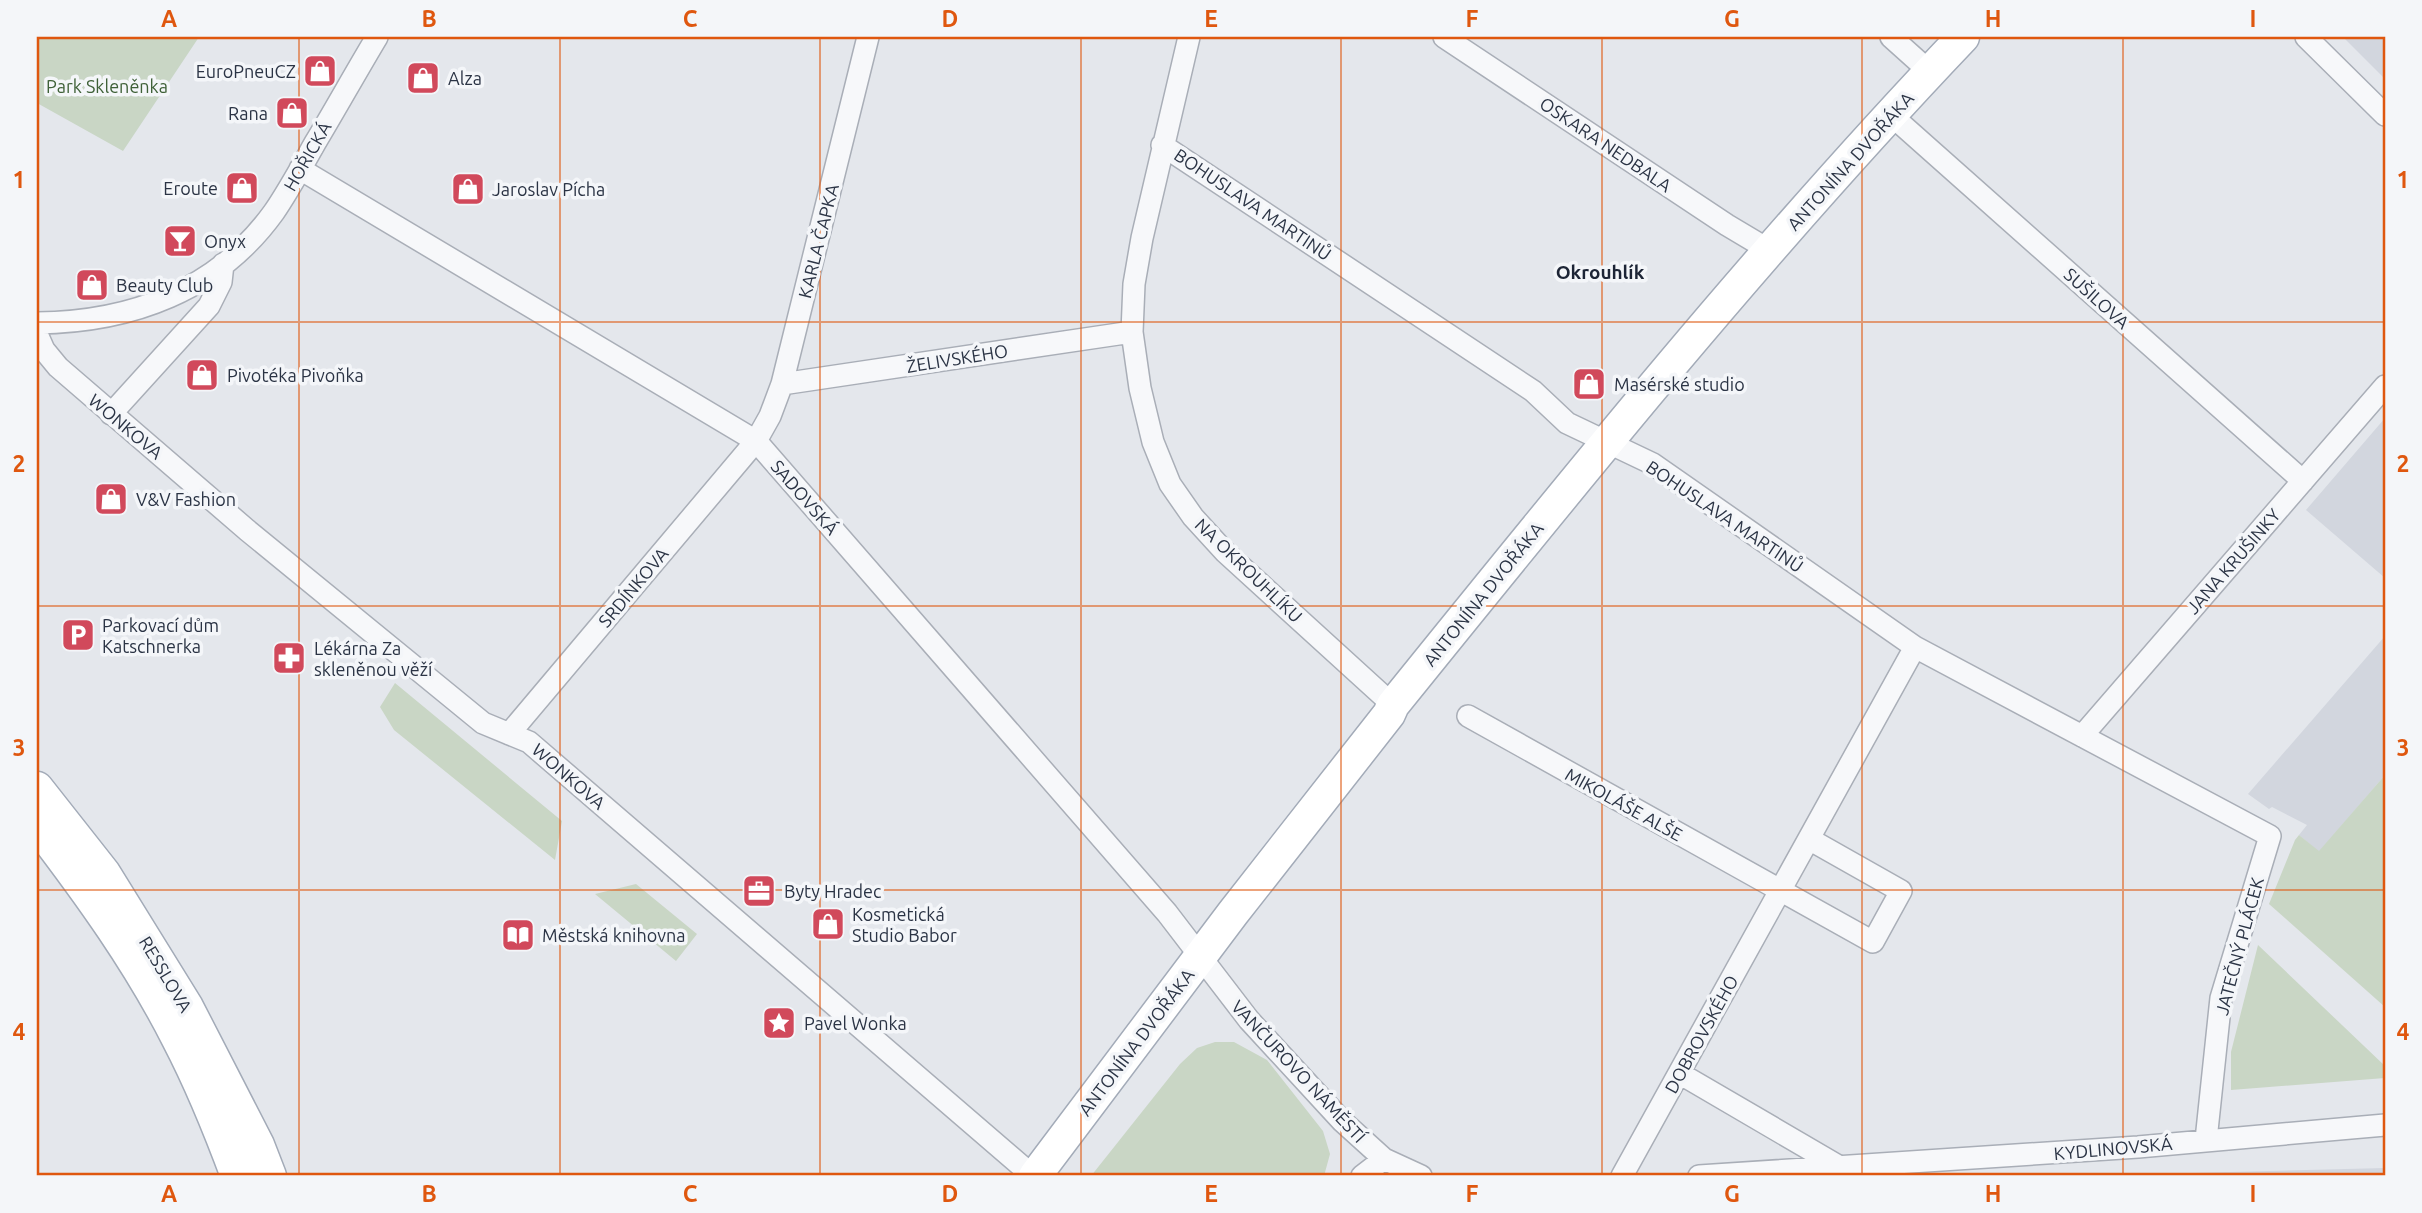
<svg xmlns="http://www.w3.org/2000/svg" width="2422" height="1213" font-family="Ubuntu,sans-serif">
  <style>
    .built { fill: #d2d6de }
    .green { fill: #c9d6c5 }
    .lines { fill: none; stroke-linecap: round; stroke-linejoin: round }
    .street-casing { stroke: #a9aeb7; stroke-width: 24 }
    .primary-casing { stroke: #a3abb8; stroke-width: 35 }
    .street { stroke: #f7f8fa; stroke-width: 21 }
    .primary { stroke: #fff; stroke-width: 32 }
    .grid { fill: none; stroke: #df570f; stroke-width: 2; stroke-opacity: 0.55 }
    .labels { text-anchor: middle; dominant-baseline: central; stroke-width: 7; stroke-linejoin: round; paint-order: stroke }
    .poi-label { font-size: 18px; fill: #2b3445; stroke: #f4f6f9; text-anchor: start }
    .park-label { font-size: 18px; fill: #3f6138; stroke: #f4f6f9 }
    .street-label { font-size: 18px; fill: #2b3445; stroke: #f4f6f9 }
    .neighbourhood-label { font-size: 19px; font-weight: bold; fill: #1d2536; stroke: #f4f6f9 }
    .neatline { fill: none; stroke: #df570f; stroke-width: 2.5 }
    .grid-label { font-size: 23px; text-anchor: middle; font-weight: bold; fill: #df570f }
  </style>
  <rect width="100%" height="100%" fill="#e4e7ec"/>
  <path class="built" d="M 2343,37 L 2385,37 L 2385,79 Z
    M 2385,418 L 2385,578 L 2306,510 Z
    M 2385,636 L 2385,775 L 2319,852 L 2299,835 L 2307,825 L 2272,807 L 2269,809 L 2248,794 Z
    M 2385,1168 L 2385,1176 L 2154,1176 L 2154,1174 Z"/>
  <path class="green" d="M 37,37 L 199,37 L 123,151 L 37,103 Z
    M 395,683 L 562,821 L 555,860 L 394,730 L 380,707 Z
    M 2385,775 L 2385,1007 L 2269,904 L 2295,840 L 2299,835 L 2319,851 Z
    M 636,884 L 697,934 L 676,961 L 595,894 Z
    M 2258,945 L 2385,1066 L 2385,1078 L 2231,1090 L 2231,1052 Z
    M 1215,1042 L 1234,1042 L 1267,1060 L 1323,1131 L 1330,1154 L 1324,1176 L 1091,1176 L 1180,1064 L 1197,1048 Z"/>
  <g class="lines">
    <defs>
      <path id="street" d="M 1189,37 L 1142,238 L 1134,284 L 1132,332 L 1140,388 L 1153,442 L 1170,484 L 1193,517 L 1225,552 L 1393,705
        M 1444,37 L 1727,225 L 1769,250
        M 1891,37 L 1930,72
        M 2306,37 L 2385,115
        M 1891,115 L 2303,481
        M 1162,145 L 1533,391 L 1567,423 L 1653,464 L 1915,647 L 2270,836 L 2221,998 L 2206,1140
        M 300,169 L 756,441 L 1167,913 L 1249,1020 L 1342,1121 L 1384,1159 L 1421,1176
        M 37,323 C 131,322 217,291 274,212 C 289,190 302,166 315,143 C 336,108 356,72 377,37
        M 37,334 L 44,350 L 58,367 L 247,530 L 483,723 L 529,742 L 1033,1176
        M 782,384 L 1132,332
        M 111,414 L 209,306 L 221,282 L 223,264
        M 1468,716 L 1873,942 L 1901,891 L 1809,839
        M 509,734 L 756,441 L 770,416 L 782,384 L 868,37
        M 2082,736 L 2385,386
        M 1679,1073 L 1840,1167
        M 1362,1176 L 1384,1159
        M 1622,1176 L 1915,647
        M 1699,1176 L 2138,1147 L 2385,1125"/>
      <path id="primary" d="M 37,788 L 104,873 L 187,1007 L 258,1145 L 270,1176
        M 37,825 C 89,893 139,962 178,1039 C 201,1083 220,1130 237,1176
        M 1035,1176 L 1233,913 L 1389,714 L 1393,705 C 1577,477 1761,249 1963,37"/>
    </defs>
    <use href="#street" class="street-casing"/>
    <use href="#primary" class="primary-casing"/>
    <use href="#street" class="street"/>
    <use href="#primary" class="primary"/>
  </g>
  <path class="grid" d="M 299,37 L 299,1176M 560,37 L 560,1176M 820,37 L 820,1176M 1081,37 L 1081,1176M 1341,37 L 1341,1176M 1602,37 L 1602,1176M 1862,37 L 1862,1176M 2123,37 L 2123,1176M 37,322 L 2385,322M 37,606 L 2385,606M 37,890 L 2385,890"/>
  <defs>
    <symbol id="shop-square" viewBox="-11 -11 22 22"><rect x="-9" y="-9" width="18" height="18" rx="4" fill="#d1495b" stroke="#f4f6f9"/><path d="M-5-2.5h2.3a2.7 3.5 0 0 1 5.4 0H5L5.5 6h-11ZM-1.5-2.5h3a1.5 2.3 0 0 0-3 0Z" fill="#fff"/></symbol>
    <symbol id="bar-square" viewBox="-11 -11 22 22"><rect x="-9" y="-9" width="18" height="18" rx="4" fill="#d1495b" stroke="#f4f6f9"/><path d="M-6-5H6L.8 .8V4.5H3.5V6h-7V4.5H-.8V.8Z" fill="#fff"/></symbol>
    <symbol id="parking-square" viewBox="-11 -11 22 22"><rect x="-9" y="-9" width="18" height="18" rx="4" fill="#d1495b" stroke="#f4f6f9"/><path d="M-3.5-5.5H1a3.5 3.5 0 0 1 0 7H-1V5.5H-3.5ZM-1-3.4V-.6H.8a1.4 1.4 0 0 0 0-2.8Z" fill="#fff"/></symbol>
    <symbol id="pharmacy-square" viewBox="-11 -11 22 22"><rect x="-9" y="-9" width="18" height="18" rx="4" fill="#d1495b" stroke="#f4f6f9"/><path d="M-2-6h4v4h4v4h-4v4h-4v-4h-4v-4h4Z" fill="#fff"/></symbol>
    <symbol id="office-square" viewBox="-11 -11 22 22"><rect x="-9" y="-9" width="18" height="18" rx="4" fill="#d1495b" stroke="#f4f6f9"/><path d="M-6-3h4V-5.5h4V-3h4V5H-6ZM-1-4.5V-3h2v-1.5ZM-6 0V1H6V0Z" fill="#fff"/></symbol>
    <symbol id="library-square" viewBox="-11 -11 22 22"><rect x="-9" y="-9" width="18" height="18" rx="4" fill="#d1495b" stroke="#f4f6f9"/><path d="M-6-4Q-3-5.5-.7-3.5V5Q-3 3-6 4ZM6-4Q3-5.5 .7-3.5V5Q3 3 6 4Z" fill="#fff"/></symbol>
    <symbol id="sight-square" viewBox="-11 -11 22 22"><rect x="-9" y="-9" width="18" height="18" rx="4" fill="#d1495b" stroke="#f4f6f9"/><path d="M0-6L1.8-2.2L6-1.7L2.9 1.2L3.7 5.4L0 3.3L-3.7 5.4L-2.9 1.2L-6-1.7L-1.8-2.2Z" fill="#fff"/></symbol>
  </defs>
  <g fill-rule="evenodd">
    <use href="#shop-square" x="301" y="52" width="38" height="38"/>
    <use href="#shop-square" x="404" y="59" width="38" height="38"/>
    <use href="#shop-square" x="273" y="94" width="38" height="38"/>
    <use href="#shop-square" x="223" y="169" width="38" height="38"/>
    <use href="#shop-square" x="449" y="170" width="38" height="38"/>
    <use href="#bar-square" x="161" y="222" width="38" height="38"/>
    <use href="#shop-square" x="73" y="266" width="38" height="38"/>
    <use href="#shop-square" x="183" y="356" width="38" height="38"/>
    <use href="#shop-square" x="1570" y="365" width="38" height="38"/>
    <use href="#shop-square" x="92" y="480" width="38" height="38"/>
    <use href="#parking-square" x="59" y="616" width="38" height="38"/>
    <use href="#pharmacy-square" x="270" y="639" width="38" height="38"/>
    <use href="#office-square" x="740" y="872" width="38" height="38"/>
    <use href="#shop-square" x="809" y="905" width="38" height="38"/>
    <use href="#library-square" x="499" y="916" width="38" height="38"/>
    <use href="#sight-square" x="760" y="1004" width="38" height="38"/>
  </g>
  <g class="labels">
    <g class="poi-label">
      <text x="296" y="71" text-anchor="end">EuroPneuCZ</text>
      <text x="448" y="78">Alza</text>
      <text x="268" y="113" text-anchor="end">Rana</text>
      <text x="218" y="188" text-anchor="end">Eroute</text>
      <text x="492" y="189">Jaroslav Pícha</text>
      <text x="204" y="241">Onyx</text>
      <text x="116" y="285">Beauty Club</text>
      <text x="227" y="375">Pivotéka Pivoňka</text>
      <text x="1614" y="384">Masérské studio</text>
      <text x="136" y="499">V&amp;V Fashion</text>
      <text x="102" y="625">Parkovací dům<tspan x="102" dy="21">Katschnerka</tspan></text>
      <text x="314" y="648">Lékárna Za<tspan x="314" dy="21">skleněnou věží</tspan></text>
      <text x="784" y="891">Byty Hradec</text>
      <text x="852" y="914">Kosmetická<tspan x="852" dy="21">Studio Babor</tspan></text>
      <text x="542" y="935">Městská knihovna</text>
      <text x="804" y="1023">Pavel Wonka</text>
    </g>
    <g class="park-label">
      <text x="107" y="86">Park Skleněnka</text>
    </g>
    <g class="street-label">
      <text transform="translate(1606 144) rotate(34)">OSKARA NEDBALA</text>
      <text transform="translate(307 156) rotate(-60)">HOŘICKÁ</text>
      <text transform="translate(1850 161) rotate(-48)">ANTONÍNA DVOŘÁKA</text>
      <text transform="translate(1253 204) rotate(34)">BOHUSLAVA MARTINŮ</text>
      <text transform="translate(818 241) rotate(-76)">KARLA ČAPKA</text>
      <text transform="translate(2097 298) rotate(42)">SUŠILOVA</text>
      <text transform="translate(957 358) rotate(-9)">ŽELIVSKÉHO</text>
      <text transform="translate(126 426) rotate(40)">WONKOVA</text>
      <text transform="translate(805 497) rotate(49)">SADOVSKÁ</text>
      <text transform="translate(1725 516) rotate(34)">BOHUSLAVA MARTINŮ</text>
      <text transform="translate(2233 561) rotate(-49)">JANA KRUŠINKY</text>
      <text transform="translate(1249 570) rotate(44)">NA OKROUHLÍKU</text>
      <text transform="translate(633 587) rotate(-50)">SRDÍNKOVA</text>
      <text transform="translate(1483 594) rotate(-51)">ANTONÍNA DVOŘÁKA</text>
      <text transform="translate(569 776) rotate(41)">WONKOVA</text>
      <text transform="translate(1624 804) rotate(29)">MIKOLÁŠE ALŠE</text>
      <text transform="translate(2239 946) rotate(-75)">JATEČNÝ PLÁCEK</text>
      <text transform="translate(166 974) rotate(59)">RESSLOVA</text>
      <text transform="translate(1701 1034) rotate(-61)">DOBROVSKÉHO</text>
      <text transform="translate(1136 1042) rotate(-53)">ANTONÍNA DVOŘÁKA</text>
      <text transform="translate(1299 1071) rotate(47)">VANČUROVO NÁMĚSTÍ</text>
      <text transform="translate(2113 1148) rotate(-5)">KYDLINOVSKÁ</text>
    </g>
    <g class="neighbourhood-label">
      <text x="1600" y="272">Okrouhlík</text>
    </g>
  </g>
  <rect width="2422" height="1213" fill="none" stroke="#f4f6f9" stroke-width="77"/>
  <rect x="38" y="38" width="2346" height="1136" class="neatline"/>
  <g class="grid-label">
    <text x="169" y="27">A</text>
    <text x="429" y="27">B</text>
    <text x="690" y="27">C</text>
    <text x="950" y="27">D</text>
    <text x="1211" y="27">E</text>
    <text x="1472" y="27">F</text>
    <text x="1732" y="27">G</text>
    <text x="1993" y="27">H</text>
    <text x="2253" y="27">I</text>
    <text x="19" y="188">1</text>
    <text x="2403" y="188">1</text>
    <text x="19" y="472">2</text>
    <text x="2403" y="472">2</text>
    <text x="19" y="756">3</text>
    <text x="2403" y="756">3</text>
    <text x="19" y="1040">4</text>
    <text x="2403" y="1040">4</text>
    <text x="169" y="1202">A</text>
    <text x="429" y="1202">B</text>
    <text x="690" y="1202">C</text>
    <text x="950" y="1202">D</text>
    <text x="1211" y="1202">E</text>
    <text x="1472" y="1202">F</text>
    <text x="1732" y="1202">G</text>
    <text x="1993" y="1202">H</text>
    <text x="2253" y="1202">I</text>
  </g>
</svg>
